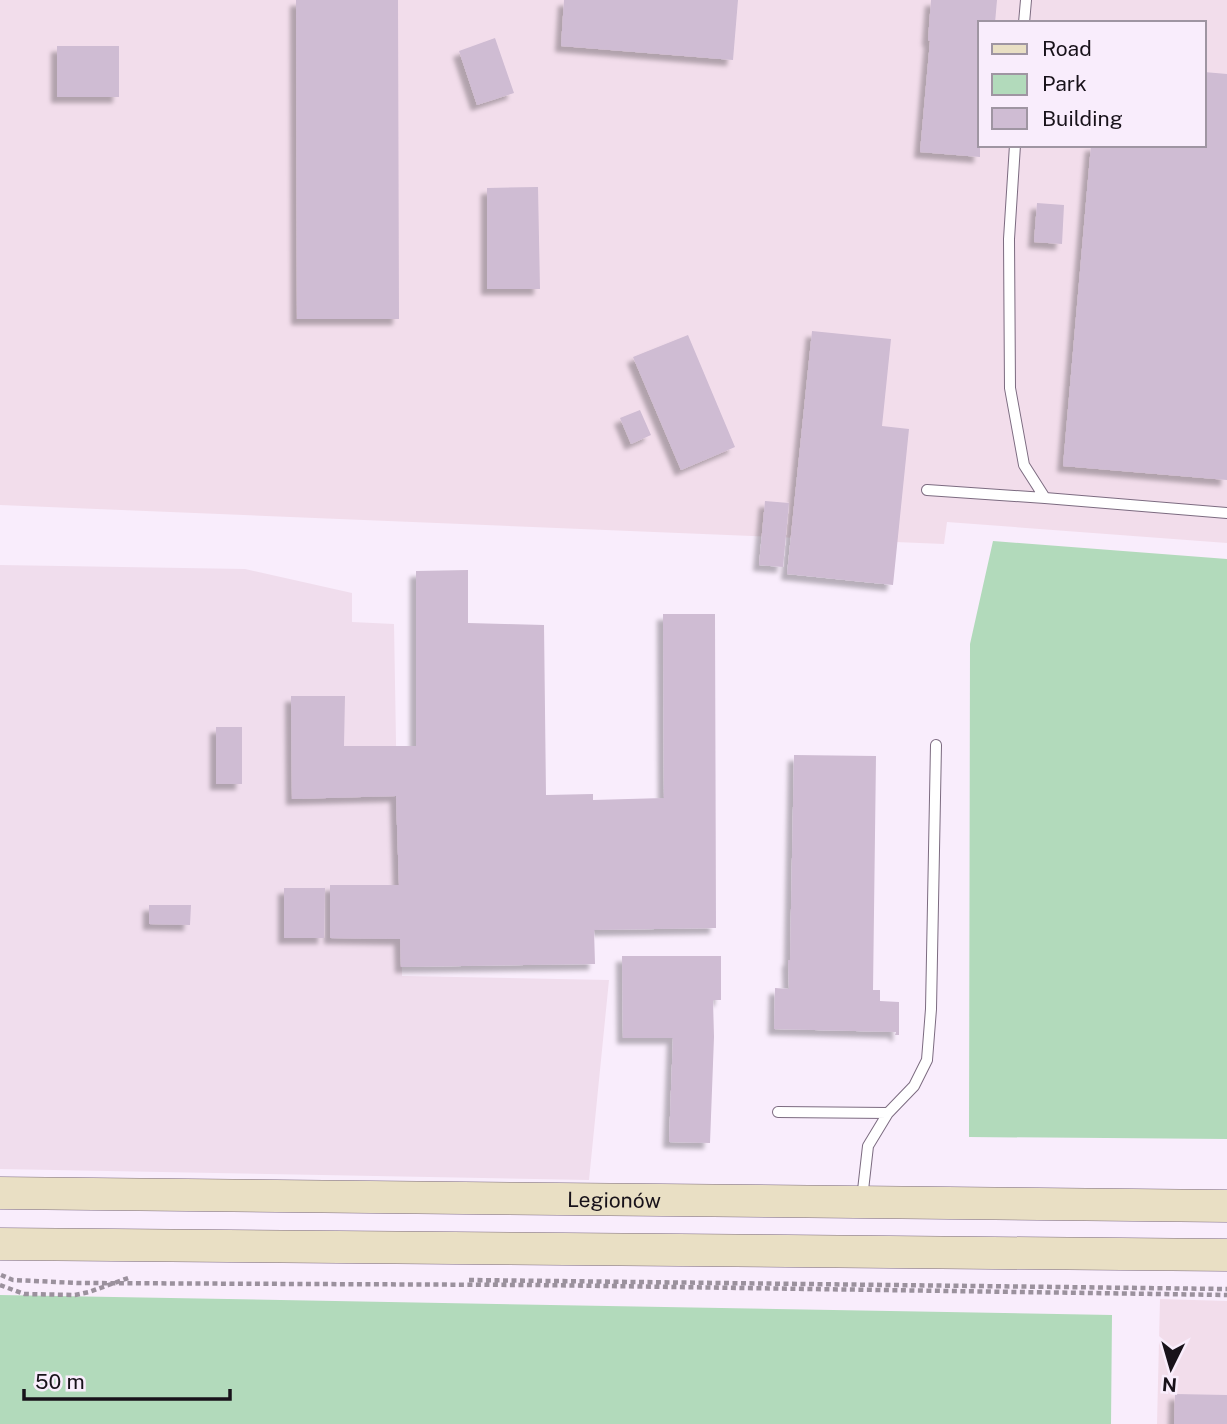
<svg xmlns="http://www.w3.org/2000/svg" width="1227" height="1424" font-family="'Public Sans',sans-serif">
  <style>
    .commercial { fill: #f0dded }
    .industrial { fill: #f2ddeb; fill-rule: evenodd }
    .green { fill: #b2dabb }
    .building { fill: #cfbcd3; filter: url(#shadow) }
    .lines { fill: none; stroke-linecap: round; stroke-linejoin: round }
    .lane-casing { stroke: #7c6b80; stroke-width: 12 }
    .secondary-casing { stroke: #7c6b80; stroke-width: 33 }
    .path { stroke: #9b919d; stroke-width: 4.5; stroke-dasharray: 5 3.5; stroke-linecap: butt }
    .lane { stroke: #fff; stroke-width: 10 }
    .secondary { stroke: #e9dfc4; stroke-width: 32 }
    .labels { text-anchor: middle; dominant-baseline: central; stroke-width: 5; stroke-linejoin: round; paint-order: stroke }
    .street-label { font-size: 21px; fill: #18121a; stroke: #f9edfc }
  </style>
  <defs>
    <filter id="shadow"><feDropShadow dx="-6" dy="6" stdDeviation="2" flood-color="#0004"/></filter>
  </defs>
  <rect width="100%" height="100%" fill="#f9edfc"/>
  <path class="commercial" d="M 0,565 L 245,569 L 352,593 L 352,622 L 394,624 L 397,800 L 401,887 L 402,976 L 609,980 L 589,1180 L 0,1169 Z"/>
  <path class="industrial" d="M 0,0 L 1227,0 L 1227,543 L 947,522 L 944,544 L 0,505 ZM 980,23 L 1204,23 L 1204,145 L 980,145 Z
    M 1160,1299 L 1227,1301 L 1227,1424 L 1157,1424 Z"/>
  <path class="green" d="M 993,541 L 1227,559 L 1227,1139 L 969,1137 L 970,644 Z
    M 0,1295 L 1112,1315 L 1111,1424 L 0,1424 Z"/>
  <path class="building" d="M 296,0 L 398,0 L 399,319 L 297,319 Z
    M 564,0 L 738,0 L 733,60 L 561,46 Z
    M 931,0 L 997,0 L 995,23 L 980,23 L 980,157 L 920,152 L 930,41 L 928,40 Z
    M 495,38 L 514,93 L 477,105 L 459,51 Z
    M 57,46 L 119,46 L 119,97 L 57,97 Z
    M 1204,72 L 1227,74 L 1227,480 L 1063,466 L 1091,145 L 1204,145 Z
    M 538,187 L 540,289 L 487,289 L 487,188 Z
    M 1037,203 L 1064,205 L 1062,244 L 1034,242 Z
    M 812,331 L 891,339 L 882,426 L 909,429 L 893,585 L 787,574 Z
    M 688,335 L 735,447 L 681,470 L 633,357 Z
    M 640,410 L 651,435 L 631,444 L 620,418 Z
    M 765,501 L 789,503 L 783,567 L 759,565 Z
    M 468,570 L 468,623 L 544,625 L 546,795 L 593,794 L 593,800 L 664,798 L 663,614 L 715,614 L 716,928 L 594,930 L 595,964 L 401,967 L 400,939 L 330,938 L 330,885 L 399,885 L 396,796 L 292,799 L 291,696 L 345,696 L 344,746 L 416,746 L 416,571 Z
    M 216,727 L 242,727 L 242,784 L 216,784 Z
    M 794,755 L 876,756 L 873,990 L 880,990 L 880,1001 L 899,1002 L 899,1035 L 895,1035 L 896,1032 L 774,1029 L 775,988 L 789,989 L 788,960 L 790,960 Z
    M 284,888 L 325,888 L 324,938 L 284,938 Z
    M 149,905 L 191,905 L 190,925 L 149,924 Z
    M 622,956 L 721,956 L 721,1000 L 713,1000 L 714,1037 L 710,1143 L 669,1142 L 673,1038 L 623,1038 Z
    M 1175,1394 L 1227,1395 L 1227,1424 L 1174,1424 Z"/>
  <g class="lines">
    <defs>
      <path id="lane" d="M 1024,23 L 1026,0
        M 1015,145 L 1009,239 L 1010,388 L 1024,465 L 1045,498 L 1227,513
        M 927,490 L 1045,498
        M 778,1112 L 888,1113
        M 862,1199 L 868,1146 L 888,1113 L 914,1086 L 927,1060 L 931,1009 L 936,745"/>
      <g id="secondary">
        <path id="s1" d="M 0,1193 L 1227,1206"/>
        <path d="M 0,1244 L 1227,1255"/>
      </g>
    </defs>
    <use href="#lane" class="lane-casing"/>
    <use href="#secondary" class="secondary-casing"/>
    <path class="path" d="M 1,1275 L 13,1280 L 78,1283 L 535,1285 L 1227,1295
      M 469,1280 L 1227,1289
      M 0,1285 L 24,1294 L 75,1295 L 89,1292 L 131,1277"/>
    <use href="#lane" class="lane"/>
    <use href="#secondary" class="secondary"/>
  </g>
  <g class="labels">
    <g class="street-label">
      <text stroke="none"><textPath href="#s1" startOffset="614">Legionów</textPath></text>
    </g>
  </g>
  <rect x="978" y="21" width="228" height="126" fill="#f9edfc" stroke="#9f95a2" stroke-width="2"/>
  <rect x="992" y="44" width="35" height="10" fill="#e9dfc4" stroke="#9f95a2" stroke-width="2"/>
  <text x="1042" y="56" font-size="21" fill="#18121a">Road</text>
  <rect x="992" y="74" width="35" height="21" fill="#b2dabb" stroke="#9f95a2" stroke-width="2"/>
  <text x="1042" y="91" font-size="21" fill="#18121a">Park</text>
  <rect x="992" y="108" width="35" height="21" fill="#cfbcd3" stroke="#9f95a2" stroke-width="2"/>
  <text x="1042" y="126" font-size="21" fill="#18121a">Building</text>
  <g transform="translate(1171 1368) rotate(185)" stroke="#f9edfc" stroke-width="5" paint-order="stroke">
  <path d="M0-5L12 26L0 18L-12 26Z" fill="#18121a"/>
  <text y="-10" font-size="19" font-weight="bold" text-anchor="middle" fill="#18121a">N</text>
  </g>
  <path d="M24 1389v10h206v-10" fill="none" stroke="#18121a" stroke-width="3.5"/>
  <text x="35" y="1389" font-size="21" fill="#18121a" stroke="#f9edfc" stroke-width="5" paint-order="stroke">50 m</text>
</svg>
